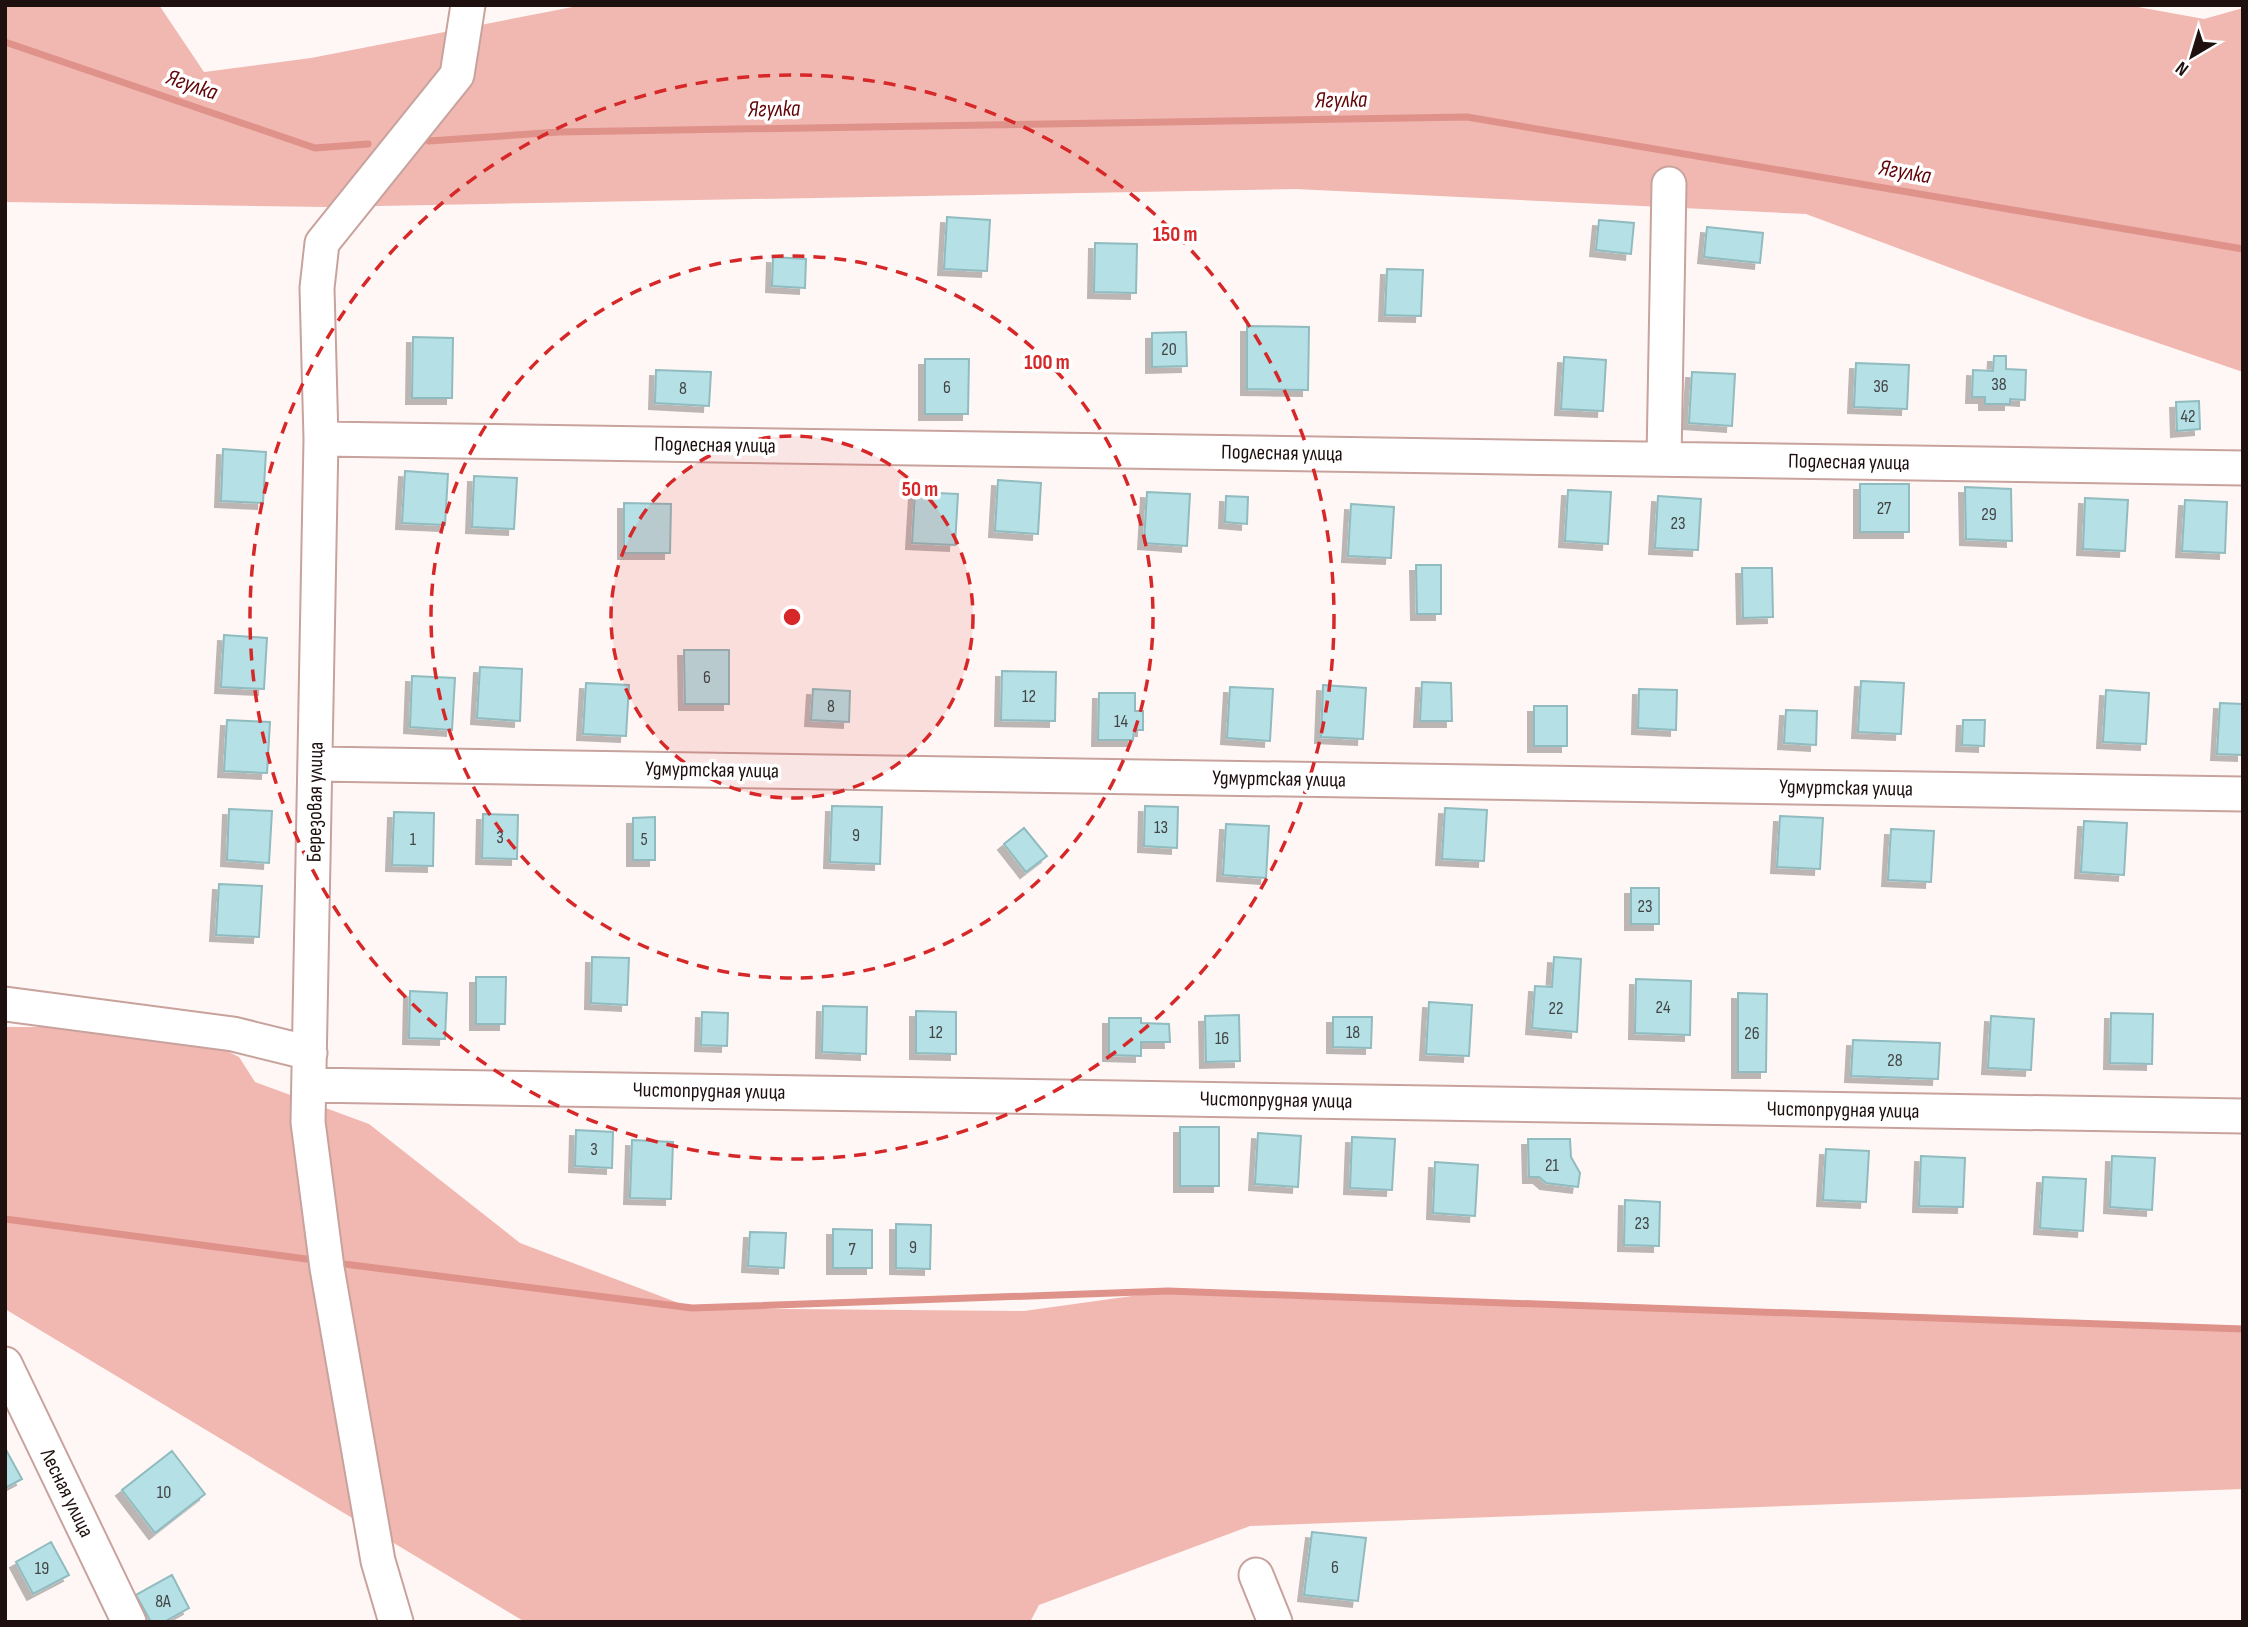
<svg xmlns="http://www.w3.org/2000/svg" width="2248" height="1627" font-family="'Sofia Sans Condensed',sans-serif">
  <style>
    .green { fill: #f1b8b1 }
    .lines { fill: none; stroke-linecap: round; stroke-linejoin: round }
    .stream { stroke: #df928a; stroke-width: 7 }
    .building { fill: #b5e1e6; stroke: #90bbbf; stroke-width: 2; filter: url(#shadow) }
    .minor-casing { stroke: #c8a29d; stroke-width: 37 }
    .minor { stroke: #fff; stroke-width: 33 }
    .ring { fill: none; stroke: #d62828; stroke-width: 3.5; stroke-dasharray: 12 9 }
    .labels { text-anchor: middle; dominant-baseline: central; stroke-width: 7; stroke-linejoin: round; paint-order: stroke }
    .number-label { font-size: 18px; fill: #444445 }
    .street-label { font-size: 21px; fill: #1e100f; stroke: #fff }
    .water-label { font-size: 23px; font-style: italic; fill: #620408; stroke: #fff }
    .centre { fill: #d62828; stroke: #fff; stroke-width: 3.5 }
    .ring-label { font-size: 21px; text-anchor: middle; font-weight: bold; fill: #d62828; stroke: #fff; stroke-width: 7; stroke-linejoin: round; paint-order: stroke }
  </style>
  <defs>
    <filter id="shadow"><feDropShadow dx="-6" dy="6" stdDeviation="0" flood-color="#0004"/></filter>
  </defs>
  <rect width="100%" height="100%" fill="#fff7f5"/>
  <path class="green" d="M 5,5 L 159,5 L 204,72 L 311,58 L 583,5 L 2127,5 L 2204,19 L 2243,8 L 2243,372 L 2085,318 L 1806,214 L 1296,189 L 326,207 L 5,202 Z
    M 5,1027 L 180,1027 L 239,1057 L 255,1082 L 369,1124 L 520,1243 L 692,1308 L 1024,1311 L 1168,1291 L 2243,1328 L 2243,1489 L 1250,1526 L 1039,1605 L 1030,1622 L 525,1622 L 5,1309 Z"/>
  <g class="lines">
    <path class="stream" d="M 5,42 L 315,148 L 368,144
      M 429,141 L 559,132 L 1467,117 L 2243,249
      M 5,1219 L 314,1260
      M 336,1263 L 692,1308 L 1168,1291 L 2243,1329"/>
  </g>
  <path class="building" d="M 947,217 L 990,220 L 987,271 L 944,269 Z
    M 1599,220 L 1634,223 L 1631,254 L 1596,250 Z
    M 1707,227 L 1763,233 L 1760,263 L 1704,257 Z
    M 1095,243 L 1137,244 L 1136,293 L 1094,292 Z
    M 773,257 L 806,259 L 805,288 L 772,286 Z
    M 1387,269 L 1423,270 L 1421,316 L 1385,315 Z
    M 1247,326 L 1309,327 L 1308,390 L 1247,389 Z
    M 1186,332 L 1187,366 L 1152,367 L 1152,333 Z
    M 413,337 L 453,338 L 452,398 L 412,398 Z
    M 1994,356 L 2006,356 L 2006,369 L 2026,370 L 2025,400 L 2010,399 L 2010,404 L 1985,404 L 1985,397 L 1972,397 L 1973,370 L 1993,371 Z
    M 1564,357 L 1606,360 L 1603,411 L 1561,409 Z
    M 925,359 L 969,359 L 968,414 L 925,414 Z
    M 1856,363 L 1909,365 L 1907,409 L 1854,407 Z
    M 656,370 L 711,372 L 709,406 L 655,403 Z
    M 1692,372 L 1735,374 L 1732,426 L 1689,423 Z
    M 2199,401 L 2200,429 L 2177,431 L 2176,402 Z
    M 223,449 L 266,452 L 263,503 L 221,501 Z
    M 405,471 L 448,474 L 445,525 L 402,523 Z
    M 474,476 L 517,478 L 514,529 L 472,527 Z
    M 998,480 L 1041,483 L 1038,534 L 995,531 Z
    M 1860,484 L 1909,484 L 1909,532 L 1860,532 Z
    M 1965,487 L 2011,489 L 2012,541 L 1966,539 Z
    M 1568,490 L 1611,492 L 1608,544 L 1565,541 Z
    M 915,492 L 958,494 L 955,545 L 912,543 Z
    M 1147,492 L 1190,494 L 1187,546 L 1144,543 Z
    M 1226,496 L 1248,497 L 1247,524 L 1225,522 Z
    M 1658,496 L 1701,499 L 1698,550 L 1655,548 Z
    M 2085,498 L 2128,500 L 2125,551 L 2083,549 Z
    M 2185,500 L 2227,502 L 2225,553 L 2182,551 Z
    M 624,503 L 671,504 L 670,553 L 624,553 Z
    M 1351,504 L 1394,507 L 1391,558 L 1348,556 Z
    M 1416,565 L 1441,565 L 1441,614 L 1417,614 Z
    M 1742,568 L 1772,568 L 1773,617 L 1743,618 Z
    M 224,635 L 267,638 L 264,689 L 221,687 Z
    M 684,650 L 729,650 L 729,704 L 685,704 Z
    M 480,667 L 522,669 L 520,721 L 477,718 Z
    M 1002,671 L 1056,672 L 1055,721 L 1001,720 Z
    M 412,676 L 455,678 L 452,730 L 410,727 Z
    M 1861,681 L 1904,683 L 1901,734 L 1858,732 Z
    M 1422,682 L 1451,683 L 1452,721 L 1420,721 Z
    M 586,683 L 629,685 L 626,736 L 583,734 Z
    M 1323,685 L 1366,688 L 1363,739 L 1321,737 Z
    M 1230,687 L 1273,689 L 1270,741 L 1227,738 Z
    M 813,689 L 850,691 L 849,722 L 811,720 Z
    M 1639,689 L 1677,690 L 1676,730 L 1638,728 Z
    M 2106,690 L 2149,693 L 2146,744 L 2103,742 Z
    M 1099,693 L 1135,693 L 1135,711 L 1143,711 L 1143,730 L 1134,730 L 1133,740 L 1098,740 Z
    M 2220,703 L 2243,704 L 2243,755 L 2217,754 Z
    M 1534,706 L 1567,706 L 1567,746 L 1534,746 Z
    M 1786,710 L 1817,711 L 1816,745 L 1784,743 Z
    M 227,720 L 270,722 L 267,773 L 224,771 Z
    M 1963,720 L 1985,720 L 1984,746 L 1962,745 Z
    M 832,806 L 882,807 L 880,864 L 830,862 Z
    M 1145,806 L 1178,807 L 1177,848 L 1144,846 Z
    M 1445,808 L 1487,810 L 1484,861 L 1442,859 Z
    M 229,809 L 272,811 L 269,863 L 227,860 Z
    M 394,812 L 434,813 L 433,866 L 392,865 Z
    M 483,814 L 518,815 L 517,859 L 482,858 Z
    M 1780,816 L 1823,818 L 1820,869 L 1777,867 Z
    M 655,817 L 655,860 L 633,860 L 633,818 Z
    M 2084,821 L 2127,823 L 2124,875 L 2081,872 Z
    M 1226,824 L 1269,826 L 1266,878 L 1223,875 Z
    M 1024,828 L 1047,856 L 1026,872 L 1004,844 Z
    M 1891,829 L 1934,831 L 1931,882 L 1888,880 Z
    M 219,884 L 262,886 L 259,937 L 216,935 Z
    M 1631,888 L 1659,888 L 1659,924 L 1631,924 Z
    M 592,957 L 629,958 L 627,1005 L 591,1003 Z
    M 1554,957 L 1581,959 L 1577,1032 L 1532,1028 L 1535,986 L 1552,987 Z
    M 476,977 L 506,977 L 505,1024 L 476,1024 Z
    M 1636,979 L 1691,981 L 1690,1035 L 1635,1033 Z
    M 410,991 L 447,993 L 445,1039 L 409,1038 Z
    M 1738,993 L 1767,994 L 1766,1072 L 1738,1072 Z
    M 1429,1002 L 1472,1005 L 1469,1056 L 1426,1054 Z
    M 823,1006 L 867,1007 L 866,1054 L 822,1052 Z
    M 916,1011 L 956,1012 L 956,1054 L 916,1053 Z
    M 702,1012 L 728,1013 L 727,1046 L 701,1045 Z
    M 2111,1013 L 2153,1014 L 2152,1064 L 2110,1063 Z
    M 1239,1015 L 1240,1061 L 1206,1062 L 1205,1016 Z
    M 1991,1016 L 2034,1019 L 2031,1070 L 1988,1068 Z
    M 1333,1017 L 1372,1017 L 1371,1048 L 1333,1047 Z
    M 1109,1018 L 1141,1018 L 1141,1023 L 1169,1024 L 1170,1042 L 1141,1042 L 1141,1056 L 1109,1055 Z
    M 1853,1040 L 1940,1043 L 1938,1079 L 1851,1076 Z
    M 1180,1127 L 1219,1127 L 1219,1186 L 1180,1186 Z
    M 576,1130 L 613,1132 L 612,1168 L 575,1166 Z
    M 1258,1133 L 1301,1136 L 1298,1187 L 1255,1184 Z
    M 1352,1137 L 1395,1139 L 1392,1190 L 1350,1188 Z
    M 1528,1139 L 1570,1139 L 1571,1157 L 1580,1173 L 1578,1187 L 1546,1183 L 1539,1177 L 1529,1177 Z
    M 632,1140 L 673,1142 L 671,1199 L 630,1198 Z
    M 1826,1149 L 1869,1151 L 1866,1202 L 1823,1200 Z
    M 1921,1156 L 1965,1158 L 1963,1207 L 1919,1206 Z
    M 2112,1156 L 2155,1158 L 2152,1210 L 2110,1207 Z
    M 1435,1162 L 1478,1165 L 1475,1216 L 1433,1213 Z
    M 2043,1177 L 2086,1179 L 2083,1231 L 2040,1228 Z
    M 1625,1200 L 1660,1202 L 1659,1246 L 1624,1245 Z
    M 896,1224 L 931,1225 L 930,1269 L 896,1268 Z
    M 833,1229 L 872,1230 L 872,1268 L 833,1268 Z
    M 750,1232 L 786,1233 L 784,1268 L 748,1266 Z
    M 5,1448 L 22,1479 L 5,1488 Z
    M 172,1451 L 205,1494 L 155,1533 L 122,1490 Z
    M 1312,1532 L 1366,1538 L 1358,1601 L 1304,1595 Z
    M 51,1542 L 69,1575 L 33,1594 L 16,1562 Z
    M 172,1575 L 189,1608 L 164,1622 L 151,1622 L 136,1595 Z"/>
  <g class="lines">
    <defs>
      <path id="minor" d="M 321,439 L 2243,468
        M 1664,459 L 1669,184
        M 316,764 L 2243,794
        M 5,1004 L 233,1034 L 310,1053
        M 309,1085 L 2243,1116
        M 5,1364 L 129,1622
        M 1256,1575 L 1275,1622
        M 396,1622 L 378,1561 L 327,1268 L 308,1122 L 321,439 L 317,288 L 322,243 L 457,75 L 468,5"/>
    </defs>
    <use href="#minor" class="minor-casing"/>
    <use href="#minor" class="minor"/>
  </g>
  <circle cx="792" cy="617" r="181" fill="#d62828" fill-opacity=".12"/>
  <g class="ring">
    <circle cx="792" cy="617" r="181"/>
    <circle cx="792" cy="617" r="361"/>
    <circle cx="792" cy="617" r="542"/>
  </g>
  <g class="labels">
    <g class="number-label">
      <text x="1169" y="349">20</text>
      <text x="1999" y="384">38</text>
      <text x="1881" y="386">36</text>
      <text x="947" y="387">6</text>
      <text x="683" y="388">8</text>
      <text x="2188" y="416">42</text>
      <text x="1884" y="508">27</text>
      <text x="1989" y="514">29</text>
      <text x="1678" y="523">23</text>
      <text x="707" y="677">6</text>
      <text x="1029" y="696">12</text>
      <text x="831" y="706">8</text>
      <text x="1121" y="721">14</text>
      <text x="1161" y="827">13</text>
      <text x="856" y="835">9</text>
      <text x="500" y="837">3</text>
      <text x="413" y="839">1</text>
      <text x="644" y="839">5</text>
      <text x="1645" y="906">23</text>
      <text x="1663" y="1007">24</text>
      <text x="1556" y="1008">22</text>
      <text x="936" y="1032">12</text>
      <text x="1353" y="1032">18</text>
      <text x="1752" y="1033">26</text>
      <text x="1222" y="1038">16</text>
      <text x="1895" y="1060">28</text>
      <text x="594" y="1149">3</text>
      <text x="1552" y="1165">21</text>
      <text x="1642" y="1223">23</text>
      <text x="913" y="1247">9</text>
      <text x="852" y="1249">7</text>
      <text x="164" y="1492">10</text>
      <text x="1335" y="1567">6</text>
      <text x="42" y="1568">19</text>
      <text x="163" y="1601">8А</text>
    </g>
    <g class="street-label">
      <text transform="translate(715 445) rotate(1)">Подлесная улица</text>
      <text transform="translate(1282 453) rotate(1)">Подлесная улица</text>
      <text transform="translate(1849 462) rotate(1)">Подлесная улица</text>
      <text transform="translate(712 770) rotate(1)">Удмуртская улица</text>
      <text transform="translate(1279 779) rotate(1)">Удмуртская улица</text>
      <text transform="translate(1846 788) rotate(1)">Удмуртская улица</text>
      <text transform="translate(315 802) rotate(-89)">Березовая улица</text>
      <text transform="translate(709 1091) rotate(1)">Чистопрудная улица</text>
      <text transform="translate(1276 1100) rotate(1)">Чистопрудная улица</text>
      <text transform="translate(1843 1110) rotate(1)">Чистопрудная улица</text>
      <text transform="translate(67 1493) rotate(64)">Лесная улица</text>
    </g>
    <g class="water-label">
      <text transform="translate(192 85) rotate(19)">Ягулка</text>
      <text transform="translate(1341 100) rotate(-1)">Ягулка</text>
      <text transform="translate(774 109) rotate(-1)">Ягулка</text>
      <text transform="translate(1905 172) rotate(10)">Ягулка</text>
    </g>
  </g>
  <circle cx="792" cy="617" r="10" class="centre"/>
  <g class="ring-label">
    <text x="1175" y="241">150 m</text>
    <text x="1047" y="369">100 m</text>
    <text x="920" y="496">50 m</text>
  </g>
  <rect width="2248" height="1627" fill="none" stroke="#1e100f" stroke-width="14"/>
  <g transform="translate(2192 56) rotate(218)" stroke="#ffffff" stroke-width="5" paint-order="stroke">
  <path d="M0-5L12 26L0 18L-12 26Z" fill="#1e100f"/>
  <text y="-10" font-size="19" font-weight="bold" text-anchor="middle" fill="#1e100f">N</text>
  </g>
</svg>
